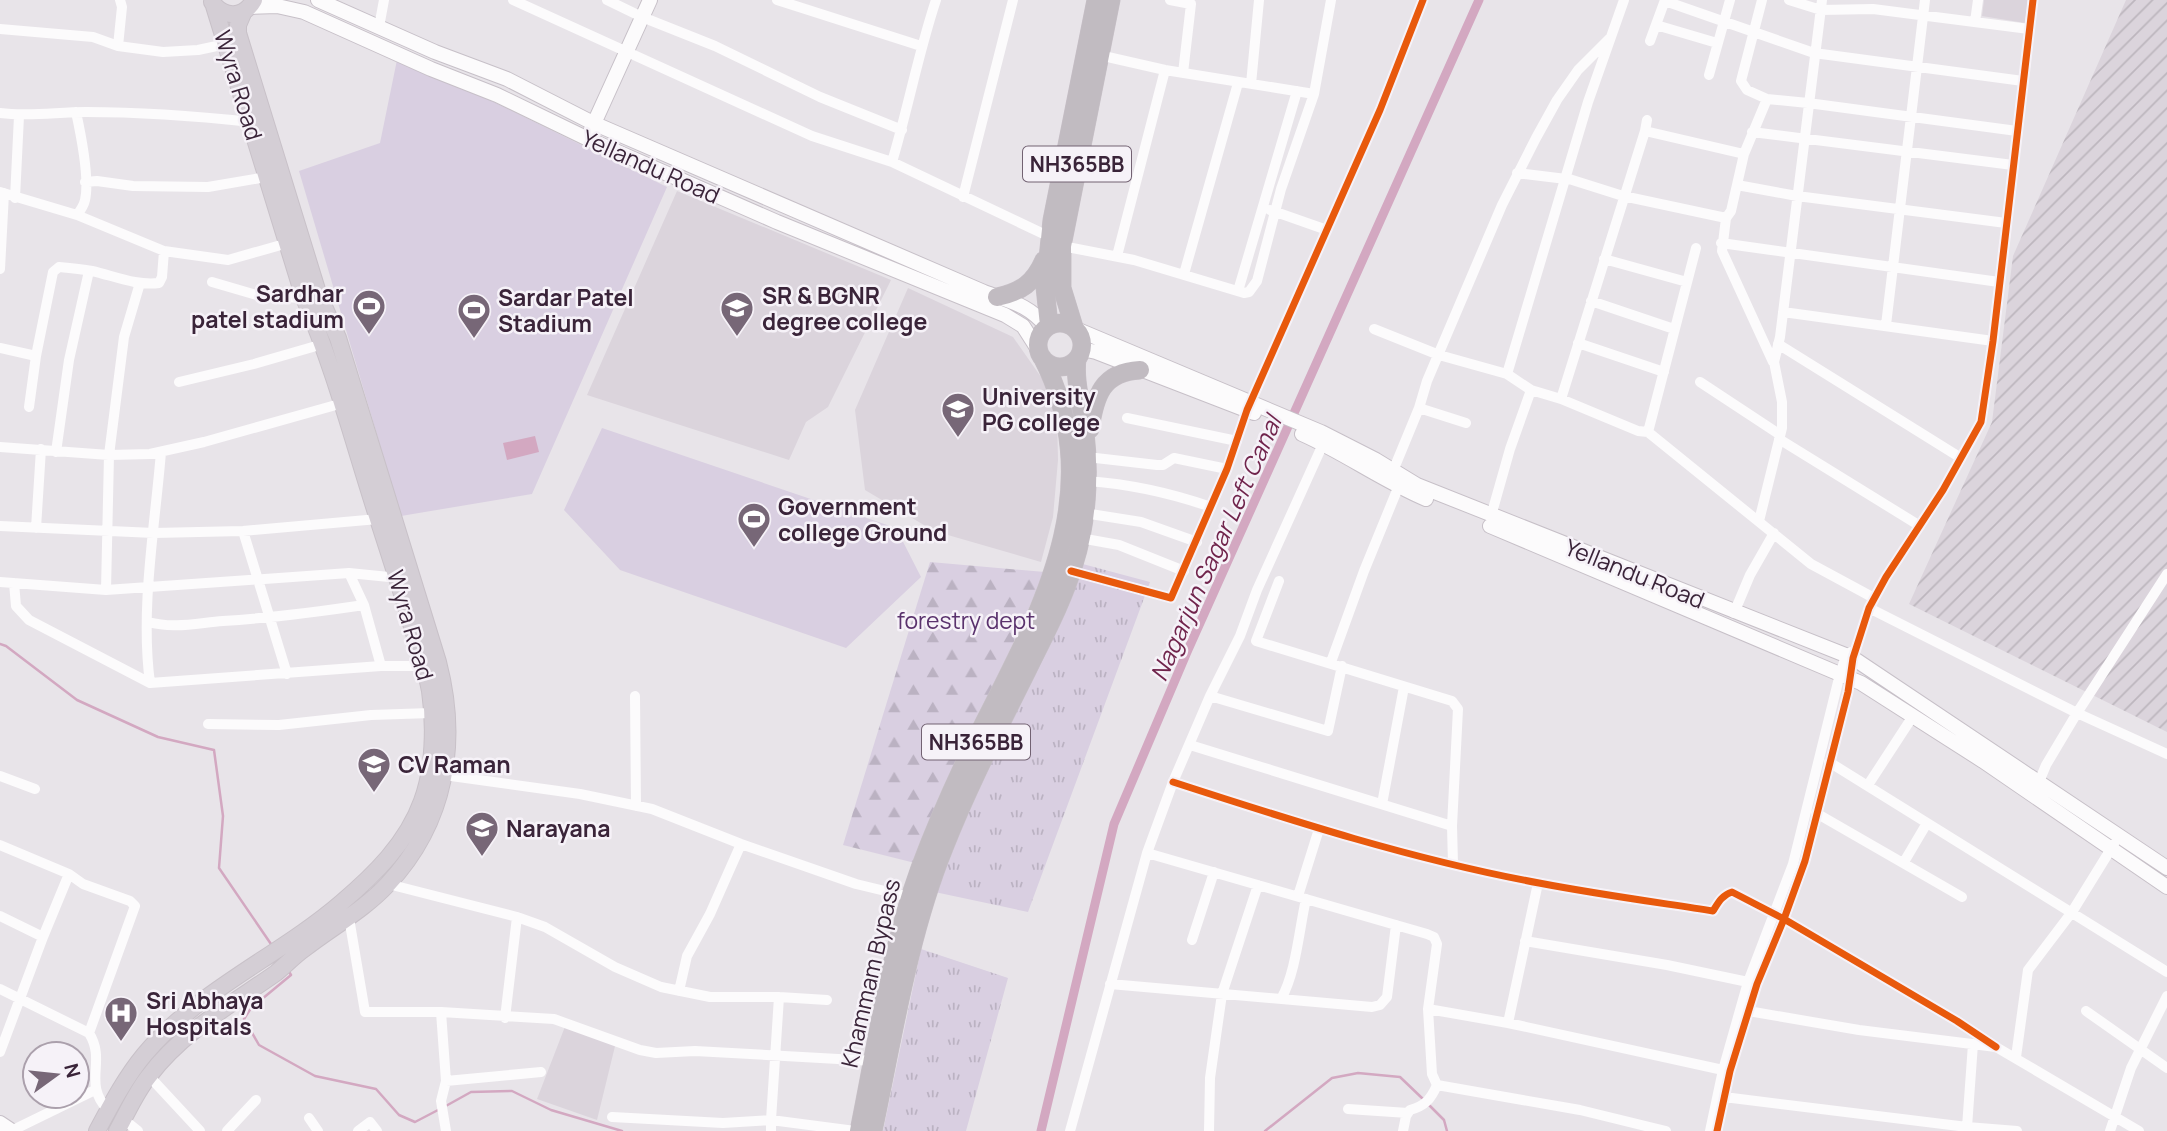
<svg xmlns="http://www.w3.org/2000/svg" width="2167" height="1131" font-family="Manrope,sans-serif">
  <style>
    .built { fill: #dbd4dc }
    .industrial { fill: url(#industrial-furrows) }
    .grass { fill: url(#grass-tufts) }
    .forest { fill: url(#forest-firs) }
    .pitch { fill: #d9cfe1 }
    .water { fill: #d3a8c1 }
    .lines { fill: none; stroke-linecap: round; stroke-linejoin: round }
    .stream { stroke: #d3a8c1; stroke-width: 2.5 }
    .canal { stroke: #d3a8c1; stroke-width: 9 }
    .secondary-casing { stroke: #c7c0c8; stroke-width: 16 }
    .primary-casing { stroke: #c8c1c8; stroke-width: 18 }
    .highway-casing { stroke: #c8c1c8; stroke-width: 19 }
    .street { stroke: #fcfbfc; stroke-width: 10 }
    .secondary { stroke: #fcfbfc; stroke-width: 14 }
    .primary { stroke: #d4ced5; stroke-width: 16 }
    .highway { stroke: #c1bbc1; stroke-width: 18 }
    .cycleway-casing { stroke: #f6f2f8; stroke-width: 11 }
    .cycleway { stroke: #e8590c; stroke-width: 7 }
    .labels { text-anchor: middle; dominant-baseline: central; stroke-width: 5; stroke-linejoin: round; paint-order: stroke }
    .shield { fill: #f6f2f8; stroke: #726272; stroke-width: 2 }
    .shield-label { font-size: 21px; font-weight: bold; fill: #3a2439 }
    .street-label { font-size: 23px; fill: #3a2439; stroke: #f6f2f8 }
    .poi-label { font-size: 23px; font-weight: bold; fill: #3a2439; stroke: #f6f2f8; text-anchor: start }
    .park-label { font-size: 23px; fill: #5a326d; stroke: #f6f2f8 }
    .water-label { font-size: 24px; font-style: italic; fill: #70244c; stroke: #f6f2f8 }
  </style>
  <defs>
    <pattern id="industrial-furrows" width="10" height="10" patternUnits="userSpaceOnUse" patternTransform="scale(1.75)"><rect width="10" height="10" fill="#dbd4dc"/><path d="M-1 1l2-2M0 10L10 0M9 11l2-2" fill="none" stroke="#bdb6be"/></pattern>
    <pattern id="grass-tufts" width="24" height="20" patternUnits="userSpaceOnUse" patternTransform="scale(1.75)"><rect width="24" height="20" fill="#d9cfe1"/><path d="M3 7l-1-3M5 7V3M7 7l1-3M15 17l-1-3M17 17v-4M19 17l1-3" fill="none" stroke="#bbb2c2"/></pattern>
    <pattern id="forest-firs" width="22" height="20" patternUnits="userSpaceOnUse" patternTransform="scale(1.75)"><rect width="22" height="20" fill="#d9cfe1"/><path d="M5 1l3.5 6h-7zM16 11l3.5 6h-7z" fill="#bbb2c2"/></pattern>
  </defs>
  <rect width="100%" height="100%" fill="#e8e4e9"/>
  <path class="built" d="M 1984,0 L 2028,0 L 2025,23 L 1982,16 Z
    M 677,191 L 891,280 L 828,407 L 806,422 L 789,460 L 587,395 Z
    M 908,288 L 1013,337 L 1048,387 L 1057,418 L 1058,460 L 1053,517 L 1041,562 L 934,531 L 865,490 L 855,410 Z
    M 566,1024 L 617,1038 L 597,1120 L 537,1099 Z"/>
  <path class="industrial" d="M 2126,0 L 2167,0 L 2167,732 L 1909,604 L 1992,422 L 2013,256 Z"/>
  <path class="grass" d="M 1079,563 L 1150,582 L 1028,912 L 930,891 Z
    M 921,949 L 1008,978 L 966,1131 L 883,1131 Z"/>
  <path class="forest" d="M 930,562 L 1045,572 L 915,863 L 843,845 Z"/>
  <path class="pitch" d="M 398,55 L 667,187 L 532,494 L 401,516 L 299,171 L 380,143 Z
    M 602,428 L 896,528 L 921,577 L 846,648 L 620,570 L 564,510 Z"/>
  <path class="water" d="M 535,436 L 539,452 L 507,460 L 503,443 Z"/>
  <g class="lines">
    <path class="stream" d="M 0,644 L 6,646 L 77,700 L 158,737 L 214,750 L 223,816 L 219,868 L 273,947
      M 288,970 L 291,975 L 251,1008 L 244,1019 L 259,1045 L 315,1076 L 376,1089 L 399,1115 L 415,1122 L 438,1110
      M 1427,1103 L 1444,1120 L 1447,1131
      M 444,1107 L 471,1092 L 512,1091 L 551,1110 L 622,1131
      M 1265,1131 L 1332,1078 L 1358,1073 L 1400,1077 L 1423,1099"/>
    <path class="canal" d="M 1041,1131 L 1114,824 L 1187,652 L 1479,0"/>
    <defs>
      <path id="secondary" d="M 318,0 L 435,52 L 507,79 L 593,123 L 984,292 C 1011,302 1028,304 1047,327
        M 249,7 L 277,6 L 304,12 L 431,69 L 497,95 L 588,139 L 777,222 L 1005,315 L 1023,326 L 1039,351
        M 591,130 L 650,0
        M 1076,329 L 1321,432 L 1376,460 L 1417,485 L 1853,658 L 2167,868
        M 1082,349 L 1096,352 L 1254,413
        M 1302,434 C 1345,453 1383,481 1426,499
        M 1490,526 L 1861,683 L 1983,761 L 2167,887
        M 0,1123 L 12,1131"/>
      <path id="primary" d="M 212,2 C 224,19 244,18 254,0
        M 97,1131 C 111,1105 125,1078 144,1055 C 198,990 278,957 341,903 C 374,875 407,843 422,801 C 434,769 435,725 430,691 C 427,674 421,657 416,640 C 404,599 391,559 378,519 C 354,445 335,370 304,298 L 214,6
        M 117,1131 C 127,1113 136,1092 149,1076 C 182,1032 232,1004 276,973 C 286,965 294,956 304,949 C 332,927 364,910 388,884 C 446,822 459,742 438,662 L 338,338 L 318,293 L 238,33 L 238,25 L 244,11"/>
      <path id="highway" d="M 997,297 C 1021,292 1034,283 1044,260
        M1038 345a22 22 0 1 1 44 0a22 22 0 1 1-44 0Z
        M 1049,325 L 1045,287 L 1052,220 L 1096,0
        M 1074,327 L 1062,288 L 1062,246 L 1111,0
        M 1090,429 C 1095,396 1102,372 1140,370
        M 859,1131 C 877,1043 889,953 920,868 C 938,820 959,773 982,727 C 1042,608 1110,490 1042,357
        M 873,1131 C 893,1038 908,937 944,848 C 968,787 998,729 1027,671 C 1044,636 1063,601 1074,564 C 1087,523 1090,475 1085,432 C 1083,408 1074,383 1077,359"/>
    </defs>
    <use href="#secondary" class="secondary-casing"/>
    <use href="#primary" class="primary-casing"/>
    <use href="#highway" class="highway-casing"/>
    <path class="street" d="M 513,0 L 812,136 L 892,162 L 1050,237
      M 607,0 L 642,17 L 715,46 L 820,97 L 902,130
      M 777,0 L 921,46
      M 1170,0 L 1191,4 L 1183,73
      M 1789,0 L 1821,10 L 1873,9 L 2029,29
      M 1665,1 L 1814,53 L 2023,81
      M 1975,22 L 1978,0
      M 1656,25 L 1717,43
      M 379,27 L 384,0
      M 0,29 L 93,37 L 118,46 L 163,52 L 198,50 L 226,44
      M 1650,41 L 1665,0
      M 118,46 L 122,7 L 120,0
      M 1709,75 L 1730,0
      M 1251,84 L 1259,0
      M 1314,94 L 1331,0
      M 1767,99 L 1808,103 L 2017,131
      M 76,112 C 81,135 90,178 85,200 C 84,205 80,211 77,215
      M 0,113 C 29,117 57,112 86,112 C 141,112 196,116 251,122
      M 1645,131 L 1744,154 L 1731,211 L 1726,218 L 1722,251 L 1773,362
      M 1752,132 L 2013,165
      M 1744,154 L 1767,99 L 1747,90 L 1741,81 L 1762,0
      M 892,162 C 908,109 918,54 936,0
      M 1517,173 L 1566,179
      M 1566,178 L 1623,196 L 1726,218
      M 85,182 L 97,181 L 133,186 L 208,187 L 266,177
      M 1737,185 L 1797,196 L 2006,223
      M 0,192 L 77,215 L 164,251 L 228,260 L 288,243
      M 963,197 L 1013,0
      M 15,198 L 19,116
      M 1270,210 L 1327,230
      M 1721,243 L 1999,282
      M 1062,246 L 1134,260 L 1244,293 L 1249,292 L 1257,281 L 1281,189 L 1314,94 L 1165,70 L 1099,55
      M 1117,256 L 1165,70
      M 1604,259 L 1687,282
      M 0,269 L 4,193
      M 1184,274 L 1238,83
      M 212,282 L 260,296 L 304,298
      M 1238,291 L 1297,91
      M 1591,301 L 1674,329
      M 1783,312 L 1993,341
      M 1886,325 L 1925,0
      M 1374,329 L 1439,355 L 1507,374 L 1531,390 L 1561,399 L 1638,431 L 1648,432 L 1811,564 L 1874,598
      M 1578,343 L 1664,372
      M 1778,344 L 1961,458
      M 0,348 L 36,356
      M 1507,374 L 1588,102 L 1624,0
      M 179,382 L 254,364 L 323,344
      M 1700,382 L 1779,434
      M 1561,399 L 1645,131 L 1647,120
      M 29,407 L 36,356 L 53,272 L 59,267 C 70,268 81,269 92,271 C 114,276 137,286 159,283 L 162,277 L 164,251
      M 1419,408 L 1466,423
      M 1127,418 L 1237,441
      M 1648,432 L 1696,248
      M 1779,439 L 1920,526
      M 0,447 L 109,455 L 150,454 L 204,442 L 343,403
      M 56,452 L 69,360 L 89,271
      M 1087,457 L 1157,465 L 1163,465 L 1174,458 L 1227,469
      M 1393,471 L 1419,408 L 1427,381 L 1502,205 L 1536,138 L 1557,100 L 1578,70 L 1611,37
      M 1087,481 C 1129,484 1171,493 1211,507
      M 1084,513 L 1141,522 L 1197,542
      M 1491,516 L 1510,449 L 1531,390
      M 1759,521 L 1782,428 L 1782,402 L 1774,362 L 1780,337 L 1822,0
      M 0,526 L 154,533 L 243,531 L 378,519
      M 36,528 L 41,449
      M 243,531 L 287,674
      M 1080,538 L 1119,545 L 1184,571
      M 1071,571 L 1171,598 L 1227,469 L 1247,410 L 1380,110 L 1423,0
      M 349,573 L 364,605 L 381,666
      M 1279,581 L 1256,641 L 1452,701 L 1458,709 L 1452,826 L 1453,864
      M 0,582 L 106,590 L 349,573 L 399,578
      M 14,583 L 16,606 L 29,620 L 150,683 L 381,666 L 423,666
      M 106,590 L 109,455 L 124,337 L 140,283
      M 1869,608 L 2077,713 L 2167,754
      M 1734,613 L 1750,575 L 1774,533
      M 148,622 C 174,629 197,623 223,621 C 271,618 317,612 364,605
      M 1331,662 L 1364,571 L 1400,483
      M 150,683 C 140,609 155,526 161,452
      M 635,696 L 636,806
      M 1210,696 L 1328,731 L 1342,666
      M 208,724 L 279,725 L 371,715 L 431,713
      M 1190,745 L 1452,826
      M 1829,762 L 2167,972
      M 444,775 L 580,794 L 652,809 L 741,844 L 856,884 L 910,897
      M 0,776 L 35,789
      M 1173,782 C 1293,821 1414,860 1539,883 C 1596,894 1655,902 1713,911 C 1718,903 1722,895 1732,892 L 1784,919 L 1957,1021 L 1996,1047
      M 2039,782 L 2046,765 L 2077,713 L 2167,574
      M 1868,785 L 1913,716
      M 1382,804 L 1404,687
      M 1816,813 L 1962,897
      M 0,845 L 69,874
      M 1147,853 L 1427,934 L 1434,937 L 1437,944 L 1428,1009 L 1508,1023
      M 1904,862 L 1927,823
      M 1538,883 L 1508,1023 L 1723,1070
      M 388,884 L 517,917 L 545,927 L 615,967 L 661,987 L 710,997 L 779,997 L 827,1000
      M 1298,896 L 1319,829
      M 0,916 L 43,937
      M 349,918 L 365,1012 L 441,1012 L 554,1019 L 640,1050 L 656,1053 L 695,1051 L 874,1061
      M 1192,940 L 1214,872
      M 1525,941 L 1667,965 L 1748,982
      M 1110,984 L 1372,1007 L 1380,1005 L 1387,997 L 1396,925
      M 0,989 L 89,1033 C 107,1062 82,1083 108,1110
      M 679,991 L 687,956 L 710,914 L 741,844
      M 779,997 L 771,1120 L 855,1131
      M 1281,999 C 1296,973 1299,930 1306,899
      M 1428,1009 L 1432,1074 L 1437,1085 L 1580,1110 L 1666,1131
      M 1748,1011 L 1859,1030 L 1996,1047 L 2139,1131
      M 2086,1011 L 2167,1068
      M 441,1012 L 446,1081 L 441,1101 L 446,1131
      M 505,1018 L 517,917
      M 0,1052 L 43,937 L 69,874 L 83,884 L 130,901 L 135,906 L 89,1033
      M 2016,1057 L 2028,970 L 2072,912 L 2114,844
      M 149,1076 L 200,1131
      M 446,1081 L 541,1072
      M 1724,1097 L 1967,1127 L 2017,1131
      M 1348,1109 L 1408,1113
      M 612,1117 L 723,1123 L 771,1120 L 771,1131
      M 309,1118 L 318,1131
      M 123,1119 L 138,1131
      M 1967,1127 L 1973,1044
      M 11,1131 L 95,1090
      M 227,1131 L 256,1100
      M 358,1131 L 370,1122 L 377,1131
      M 1070,1131 L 1147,853 L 1173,782 L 1210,696 L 1240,636 L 1257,590 L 1323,444
      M 1209,1131 L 1210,1078 L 1222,994 L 1258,885
      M 1403,1131 L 1406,1116 L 1410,1110 C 1425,1106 1431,1099 1437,1085
      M 1710,1131 L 1723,1070 L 1748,982 L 1793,864 L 1840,674 L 1846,656 L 1851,652
      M 1717,1131 L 1730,1071 L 1757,984 L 1784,919 L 1805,861 L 1848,692 L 1853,658 L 1869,608 L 1886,577 L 1943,490 L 1981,422 L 1993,341 L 2033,0
      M 2110,1131 L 2131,1068 L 2167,996"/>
    <use href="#secondary" class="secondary"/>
    <use href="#primary" class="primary"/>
    <use href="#highway" class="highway"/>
    <defs>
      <path id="cycleway" d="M 1071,571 L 1171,598 L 1227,469 L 1247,410 L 1380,110 L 1423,0
        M 1173,782 C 1293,821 1414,860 1539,883 C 1596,894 1655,902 1713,911 C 1718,903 1722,895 1732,892 L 1784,919 L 1957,1021 L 1996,1047
        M 1717,1131 L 1730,1071 L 1757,984 L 1784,919 L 1805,861 L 1848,692 L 1853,658 L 1869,608 L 1886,577 L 1943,490 L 1981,422 L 1993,341 L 2033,0"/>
    </defs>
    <use href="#cycleway" class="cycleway-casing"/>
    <use href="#cycleway" class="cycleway"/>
  </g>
  <defs>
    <symbol id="stadium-pin" viewBox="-11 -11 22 30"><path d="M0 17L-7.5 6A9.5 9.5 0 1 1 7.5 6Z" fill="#776777" stroke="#f6f2f8"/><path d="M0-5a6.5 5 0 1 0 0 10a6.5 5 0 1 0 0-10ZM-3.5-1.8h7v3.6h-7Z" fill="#fff"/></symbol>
    <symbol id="university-pin" viewBox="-11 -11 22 30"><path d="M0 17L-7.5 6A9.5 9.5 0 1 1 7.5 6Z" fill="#776777" stroke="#f6f2f8"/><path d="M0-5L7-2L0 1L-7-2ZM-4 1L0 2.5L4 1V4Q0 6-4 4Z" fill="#fff"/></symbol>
    <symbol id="hospital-pin" viewBox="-11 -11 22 30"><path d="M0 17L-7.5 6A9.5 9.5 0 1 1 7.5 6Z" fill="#776777" stroke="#f6f2f8"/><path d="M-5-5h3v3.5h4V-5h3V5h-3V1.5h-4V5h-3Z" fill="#fff"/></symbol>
  </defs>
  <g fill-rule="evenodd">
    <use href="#stadium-pin" x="350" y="287" width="38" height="52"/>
    <use href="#university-pin" x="718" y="289" width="38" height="52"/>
    <use href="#stadium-pin" x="455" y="291" width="38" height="52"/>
    <use href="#university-pin" x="939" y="390" width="38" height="52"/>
    <use href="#stadium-pin" x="735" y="500" width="38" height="52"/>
    <use href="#university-pin" x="355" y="745" width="38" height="52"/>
    <use href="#university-pin" x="463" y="809" width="38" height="52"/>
    <use href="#hospital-pin" x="102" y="994" width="38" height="52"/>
  </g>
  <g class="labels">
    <g class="shield">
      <rect x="1023" y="146.5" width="108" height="35" rx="5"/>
      <rect x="922" y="724.5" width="108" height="35" rx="5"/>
    </g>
    <g class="shield-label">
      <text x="1077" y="164">NH365BB</text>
      <text x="976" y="742">NH365BB</text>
    </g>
    <g class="street-label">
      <text transform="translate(239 85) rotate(73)">Wyra Road</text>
      <text transform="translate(651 166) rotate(24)">Yellandu Road</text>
      <text transform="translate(1635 573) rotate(22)">Yellandu Road</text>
      <text transform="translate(411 625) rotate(74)">Wyra Road</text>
      <text transform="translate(870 973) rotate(-77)">Khammam Bypass</text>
    </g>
    <g class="poi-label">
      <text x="344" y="293" text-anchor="end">Sardhar<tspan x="344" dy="26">patel stadium</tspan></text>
      <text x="762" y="295">SR &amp; BGNR<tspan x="762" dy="26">degree college</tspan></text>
      <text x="498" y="297">Sardar Patel<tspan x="498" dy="26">Stadium</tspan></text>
      <text x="982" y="396">University<tspan x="982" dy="26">PG college</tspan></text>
      <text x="778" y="506">Government<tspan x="778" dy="26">college Ground</tspan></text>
      <text x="398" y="764">CV Raman</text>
      <text x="506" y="828">Narayana</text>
      <text x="146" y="1000">Sri Abhaya<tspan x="146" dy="26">Hospitals</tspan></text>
    </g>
    <g class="park-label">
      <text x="966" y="620">forestry dept</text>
    </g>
    <g class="water-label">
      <text transform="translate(1215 548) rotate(-66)">Nagarjun Sagar Left Canal</text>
    </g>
  </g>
  <g transform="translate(56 1075) rotate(75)"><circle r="33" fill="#f6f2f8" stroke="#aba0ac" stroke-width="2"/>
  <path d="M0-5L12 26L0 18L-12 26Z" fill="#776777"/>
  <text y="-10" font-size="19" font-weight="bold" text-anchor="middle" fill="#3a2439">N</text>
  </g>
</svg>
